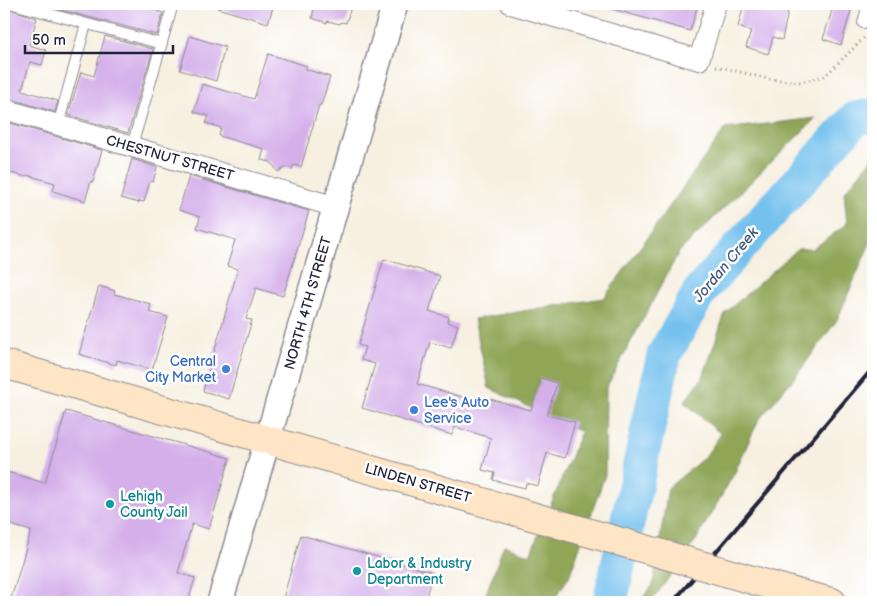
<svg xmlns="http://www.w3.org/2000/svg" width="877" height="606" font-family="'Balsamiq Sans',sans-serif">
  <style>
    .forest { fill: #8ea657; stroke: #586449 }
    .lines { fill: none; stroke-linecap: round; stroke-linejoin: round }
    .river { stroke: #75c1ee; stroke-width: 35 }
    .building { fill: #d4afea }
    .service-casing { stroke: #8c898e; stroke-width: 12 }
    .minor-casing { stroke: #8c898e; stroke-width: 22 }
    .tertiary-casing { stroke: #8c898e; stroke-width: 28 }
    .secondary-casing { stroke: #8c898e; stroke-width: 30 }
    .path { stroke: #8c898e; stroke-width: 3; stroke-dasharray: 1 4; stroke-linecap: butt }
    .service { stroke: #fff; stroke-width: 10 }
    .minor { stroke: #fff; stroke-width: 20 }
    .tertiary { stroke: #fff; stroke-width: 25 }
    .secondary { stroke: #fee5c5; stroke-width: 28 }
    .rail { stroke: #22223b; stroke-width: 4 }
    .secondary-bridge-casing { stroke: #8c898e; stroke-width: 30; stroke-linecap: butt }
    .secondary-bridge { stroke: #fee5c5; stroke-width: 28 }
    .shop-dot { fill: #3f7fe0; stroke: #fff; stroke-width: 2 }
    .culture-dot { fill: #0f9aa8; stroke: #fff; stroke-width: 2 }
    .labels { text-anchor: middle; dominant-baseline: central; stroke-width: 5; stroke-linejoin: round; paint-order: stroke }
    .street-label { font-size: 14px; fill: #22223b; stroke: #fff }
    .shop-label { font-size: 14px; fill: #366cbe; stroke: #fff; text-anchor: end }
    .culture-label { font-size: 14px; fill: #0d838f; stroke: #fff; text-anchor: start }
    .water-label { font-size: 15px; font-style: italic; fill: #3f5a7a; stroke: #fff }
  </style>
  <rect width="100%" height="100%" fill="#fff"/>
  <filter id="ink" filterUnits="userSpaceOnUse"><feTurbulence type="fractalNoise" baseFrequency=".02" numOctaves="2"/><feDisplacementMap in="SourceGraphic" scale="10" xChannelSelector="R" yChannelSelector="G"/><feConvolveMatrix kernelMatrix="1 2 1 2 8 2 1 2 1" color-interpolation-filters="sRGB"/></filter>
  <filter id="wash" filterUnits="userSpaceOnUse"><feTurbulence type="fractalNoise" baseFrequency=".0096" numOctaves="4" result="noise"/><feDisplacementMap in="SourceGraphic" scale="20" xChannelSelector="R" yChannelSelector="G"/><feGaussianBlur stdDeviation="1.12" result="paint"/><feColorMatrix in="noise" values="0 0 0 0 0 0 0 0 0 0 0 0 0 0 0 0 0 1.4 0 .05"/><feComposite in="paint" operator="in"/></filter>
  <g filter="url(#wash)">
    <rect width="100%" height="100%" fill="#f7f0e1"/>
    <path class="forest" d="M 816,118 L 679,252 L 606,388 L 605,475 L 569,577 L 552,602 L 483,602 L 504,545 L 530,555 L 581,432 L 489,388 L 474,319 L 604,298 L 725,129 Z
      M 873,157 L 873,236 L 837,320 L 799,372 L 758,421 L 735,472 L 696,540 L 651,602 L 639,602 L 653,585 L 668,488 L 705,457 L 721,434 L 684,402 L 703,377 L 725,313 L 798,249 L 813,249 L 847,224 L 844,193 Z"/>
    <g class="lines">
      <path class="river" d="M 610,602 L 664,355 L 701,290 L 855,119 L 873,115"/>
    </g>
    <g id="blocks">
      <path class="building" d="M 58,4 L 149,4 L 148,8 L 163,13 L 157,35 L 58,9 Z
        M 218,4 L 274,4 L 268,23 L 217,8 Z
        M 315,4 L 352,4 L 346,23 L 341,22 L 340,24 L 327,21 L 327,23 L 312,18 Z
        M 609,4 L 698,4 L 690,31 L 609,8 Z
        M 744,4 L 781,4 L 780,7 L 788,11 L 782,40 L 773,37 L 768,54 L 746,47 L 751,31 L 738,27 Z
        M 834,4 L 853,4 L 841,45 L 823,39 Z
        M 4,7 L 37,18 L 29,45 L 46,50 L 42,65 L 30,62 L 22,90 L 58,101 L 55,112 L 4,97 Z
        M 105,36 L 153,49 L 128,133 L 68,115 L 81,72 L 94,76 Z
        M 190,36 L 225,47 L 216,81 L 180,70 Z
        M 268,54 L 307,66 L 305,69 L 330,77 L 321,105 L 319,105 L 301,167 L 294,165 L 292,169 L 287,167 L 278,172 L 271,162 L 261,160 L 264,149 L 219,136 L 221,128 L 206,123 L 209,116 L 194,112 L 202,84 L 254,99 Z
        M 4,121 L 102,150 L 93,182 L 91,181 L 85,201 L 53,191 L 55,183 L 27,175 L 26,177 L 4,171 Z
        M 132,159 L 157,167 L 153,182 L 150,181 L 144,202 L 139,201 L 139,203 L 121,198 Z
        M 189,176 L 309,211 L 283,296 L 256,288 L 246,319 L 252,320 L 229,399 L 203,391 L 238,269 L 227,266 L 235,240 L 197,228 L 200,217 L 179,210 Z
        M 384,259 L 440,276 L 429,311 L 449,317 L 447,322 L 458,325 L 451,348 L 430,342 L 417,384 L 484,403 L 486,398 L 531,410 L 541,378 L 557,383 L 547,415 L 575,422 L 565,458 L 547,453 L 538,486 L 526,483 L 525,488 L 493,480 L 495,473 L 482,470 L 491,438 L 455,427 L 452,435 L 362,408 L 375,364 L 361,360 L 365,347 L 358,345 Z
        M 99,286 L 115,291 L 114,294 L 151,304 L 149,312 L 168,317 L 152,370 L 117,360 L 116,365 L 79,354 Z
        M 66,411 L 230,458 L 209,529 L 192,524 L 178,573 L 195,578 L 188,602 L 21,602 L 11,599 L 31,531 L 4,523 L 4,471 L 45,483 Z
        M 301,535 L 433,573 L 424,602 L 282,602 Z"/>
    </g>
  </g>
  <g filter="url(#ink)">
    <use href="#blocks" fill-opacity="0" stroke="#8c898e" stroke-width="1"/>
    <g class="lines">
      <defs>
        <path id="service" d="M 13,4 L 162,44
          M 561,18 L 565,4
          M 863,23 L 868,4
          M 58,125 L 86,24
          M 132,146 L 173,4"/>
        <path id="minor" d="M 511,4 L 699,60 L 716,4
          M 4,109 L 336,207"/>
        <path id="tertiary" d="M 220,602 L 395,4"/>
        <path id="secondary" d="M 4,364 L 521,513
          M 797,593 L 832,602"/>
      </defs>
      <use href="#service" class="service-casing"/>
      <use href="#minor" class="minor-casing"/>
      <use href="#tertiary" class="tertiary-casing"/>
      <use href="#secondary" class="secondary-casing"/>
      <path class="path" d="M 716,66 L 768,79 L 801,82 L 825,76 L 864,38"/>
      <use href="#service" class="service"/>
      <use href="#minor" class="minor"/>
      <use href="#tertiary" class="tertiary"/>
      <use href="#secondary" class="secondary"/>
      <path class="rail" d="M 673,602 L 873,368"/>
      <defs>
        <path id="secondary-bridge" d="M 521,513 L 797,593"/>
      </defs>
      <use href="#secondary-bridge" class="secondary-bridge-casing"/>
      <use href="#secondary-bridge" class="secondary-bridge"/>
    </g>
  </g>
  <g class="shop-dot">
    <circle cx="226" cy="369" r="5"/>
    <circle cx="414" cy="410" r="5"/>
  </g>
  <g class="culture-dot">
    <circle cx="110" cy="504" r="5"/>
    <circle cx="357" cy="571" r="5"/>
  </g>
  <g class="labels">
    <g class="street-label">
      <text transform="translate(170 158) rotate(16)">CHESTNUT STREET</text>
      <text transform="translate(308 303) rotate(-74)">NORTH 4TH STREET</text>
      <text transform="translate(418 483) rotate(16)">LINDEN STREET</text>
    </g>
    <g class="shop-label">
      <text x="216" y="361">Central<tspan x="216" dy="16">City Market</tspan></text>
      <text x="424" y="402" text-anchor="start">Lee's Auto<tspan x="424" dy="16">Service</tspan></text>
    </g>
    <g class="culture-label">
      <text x="120" y="496">Lehigh<tspan x="120" dy="16">County Jail</tspan></text>
      <text x="367" y="563">Labor &amp; Industry<tspan x="367" dy="16">Department</tspan></text>
    </g>
    <g class="water-label">
      <text transform="translate(726 265) rotate(-50)">Jordan Creek</text>
    </g>
  </g>
  <rect width="877" height="606" fill="none" stroke="#fff" stroke-width="20"/>
  <path d="M25 45v8h148v-8" fill="none" stroke="#22223b" stroke-width="2.5"/>
  <text x="32" y="45" font-size="15" fill="#22223b" stroke="#ffffff" stroke-width="4" paint-order="stroke">50 m</text>
</svg>
